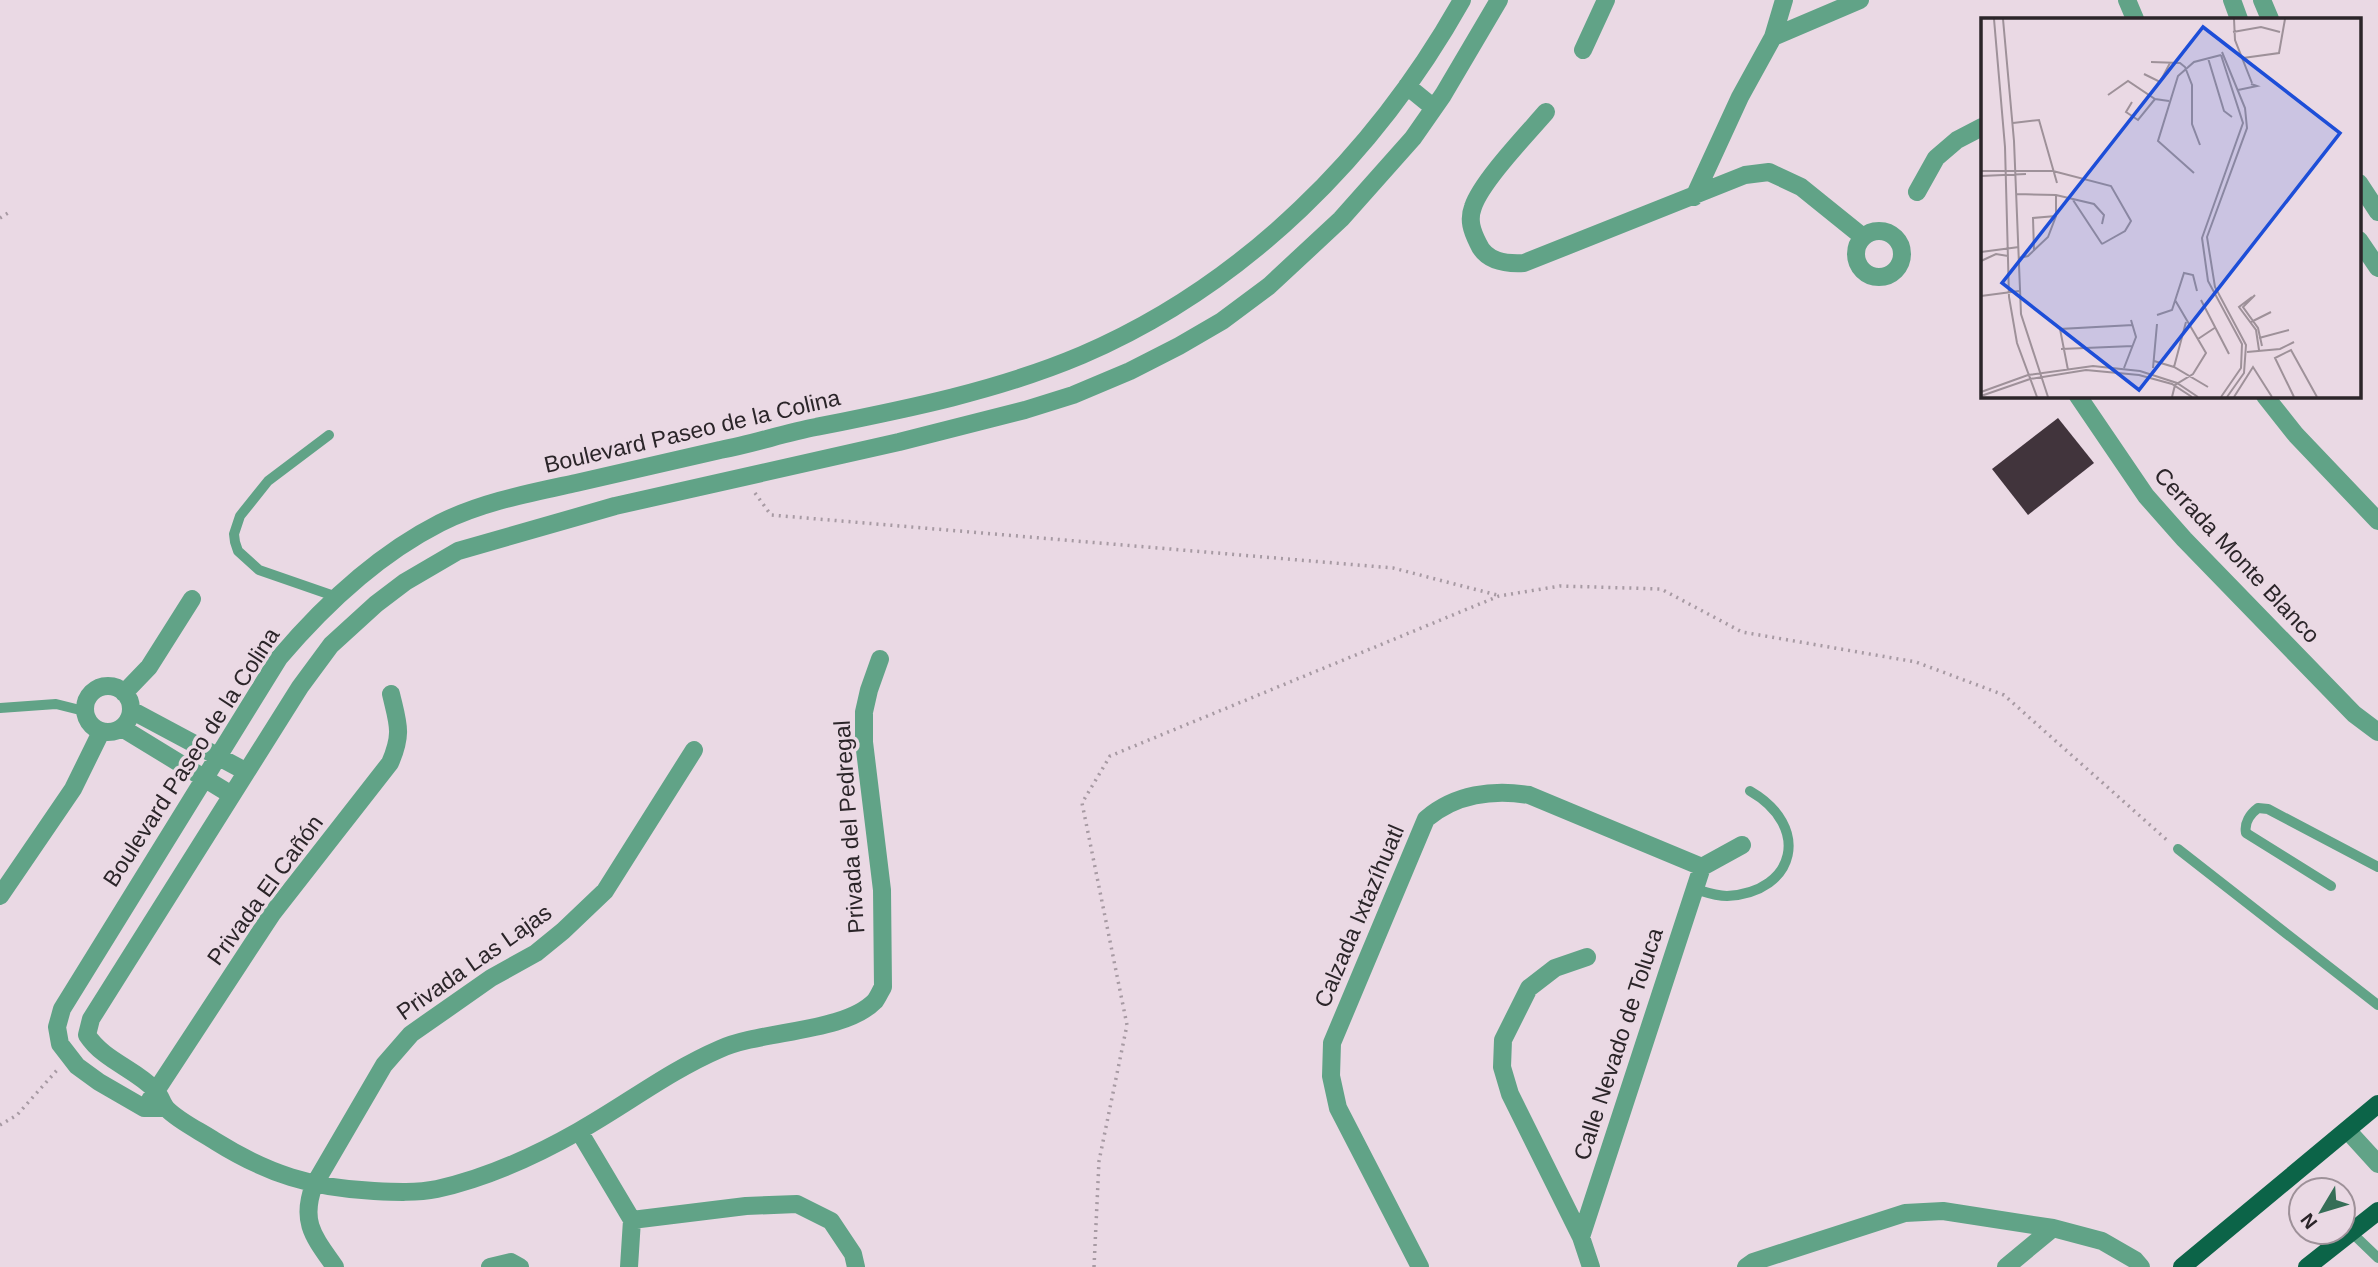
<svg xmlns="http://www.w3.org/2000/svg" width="2378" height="1267" font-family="Arial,sans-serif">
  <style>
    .building { fill: #41343c }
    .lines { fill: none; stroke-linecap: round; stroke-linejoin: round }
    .path { stroke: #a79aa3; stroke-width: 3.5; stroke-dasharray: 2 5; stroke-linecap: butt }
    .service { stroke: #61a387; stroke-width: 10 }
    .minor { stroke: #61a387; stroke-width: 18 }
    .primary { stroke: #0c6448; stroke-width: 18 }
    .labels { text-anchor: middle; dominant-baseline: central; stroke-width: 7; stroke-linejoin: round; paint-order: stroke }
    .street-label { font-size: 23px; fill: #2b2529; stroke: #ead9e4 }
    .inset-road { fill: none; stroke: #9e9199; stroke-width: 2 }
    .view { fill: #1d4ed8; fill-opacity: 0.15; stroke: #1d4ed8; stroke-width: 3.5 }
    .inset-edge { fill: none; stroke: #2b2529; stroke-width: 3.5 }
  </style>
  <rect width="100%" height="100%" fill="#ead9e4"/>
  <path class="building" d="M 2058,418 L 2094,463 L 2028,515 L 1992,469 Z"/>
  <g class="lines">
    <path class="path" d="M 0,218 L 8,213
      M 755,493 L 771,515 L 1393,568 L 1497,595
      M 0,1125 L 17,1115 L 58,1069
      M 1094,1267 L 1099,1161 L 1127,1025 L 1082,803 L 1110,756 L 1499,596 L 1560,586 L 1661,589 L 1742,632 L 1916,662 L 2004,695 L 2168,841"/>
    <path class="service" d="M 329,435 L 268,481 L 240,516 L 234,534 L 235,542 L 238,551 L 259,570 L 337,597
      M 0,708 L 56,704 L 84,711
      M 2178,849 L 2378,1005
      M 2331,886 L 2246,833 C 2244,823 2250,814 2258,808 L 2268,809 L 2378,867
      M 1695,889 C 1705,892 1716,896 1727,896 C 1797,892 1811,826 1750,791
      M 2351,1232 L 2378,1258"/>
    <path class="minor" d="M 2127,0 L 2135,19
      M 2232,0 L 2239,19
      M 2262,0 L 2270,19
      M 1773,37 L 1860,0
      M 1583,50 L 1606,0
      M 1407,86 L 1434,108
      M 1546,112 C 1527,134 1481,182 1473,207 C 1468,220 1472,231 1478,243 C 1486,262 1506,264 1524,263 L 1745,175 L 1769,172 L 1801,187 L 1863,237
      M 2359,183 L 2378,212
      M 1917,192 L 1936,158 L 1957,140 L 1982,127
      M 1694,197 L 1740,97 L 1773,37 L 1784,0
      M1856 254a23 23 0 1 1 46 0a23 23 0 1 1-46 0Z
      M 2359,240 L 2378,268
      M 2078,396 L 2146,496 L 2184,539 L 2354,714 L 2378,732
      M 2265,396 L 2296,435 L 2378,521
      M85 709a23 23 0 1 1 46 0a23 23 0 1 1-46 0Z
      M 124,693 L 149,667 L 192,599
      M 131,710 L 245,771
      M 122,728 L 230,794
      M 1702,867 L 1742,845
      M 0,896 L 73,789 L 101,732
      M 1587,957 L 1555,968 L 1529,988 L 1503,1040 L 1502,1067 L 1510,1094 L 1581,1237 L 1591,1267
      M 87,1035 L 91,1019 L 300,687 L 331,645 L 376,604 L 405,582 L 458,551 L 615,506 L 899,442 L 1025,410 L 1073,395 L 1130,371 L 1179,346 L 1222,321 L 1269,286 L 1341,219 L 1413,138 L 1443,95 L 1499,0
      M 87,1035 C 104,1061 136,1069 156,1091 C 161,1096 162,1104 167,1109 C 180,1122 200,1131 215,1141 C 268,1174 312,1188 374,1191 C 395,1192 417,1193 437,1189 C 487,1178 535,1156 579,1131 C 627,1104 669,1071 720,1049 C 762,1030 844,1033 875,1001 C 878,997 880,992 883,987 L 882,890 L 864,742 L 864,712 L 869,690 L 880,659
      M 150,1100 L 272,914 L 390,763 C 403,733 398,724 391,694
      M 165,1108 L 144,1108 L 99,1082 L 77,1066 L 60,1044 L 57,1027 L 62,1009 L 279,658 C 324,605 377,555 440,523 C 482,502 530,493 576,483 C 624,472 672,461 720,450 C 753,444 784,433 816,427 C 906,409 997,391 1082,355 C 1245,285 1376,153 1462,0
      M 579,1131 L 632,1220 L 629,1267
      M 2348,1131 L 2378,1164
      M 632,1220 L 746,1206 L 797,1204 L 831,1221 L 853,1254 L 856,1267
      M 1581,1237 L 1702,867
      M 335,1267 C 314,1237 300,1222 314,1185 L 384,1065 L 411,1034 L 491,978 L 536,953 L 563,931 L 605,891 L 694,750
      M 490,1267 L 511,1262 L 520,1267
      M 1420,1267 L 1338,1108 L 1331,1076 L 1332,1043 L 1426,819 C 1455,794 1493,789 1529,795 L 1702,867
      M 1746,1267 L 1753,1262 L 1905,1213 L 1943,1211 L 2053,1228 L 2102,1241 L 2135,1260 L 2141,1267
      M 2006,1267 L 2053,1228"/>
    <path class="primary" d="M 2182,1267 L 2378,1104
      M 2307,1267 L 2378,1211"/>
  </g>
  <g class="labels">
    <g class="street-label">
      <text transform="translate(692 431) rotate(-13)">Boulevard Paseo de la Colina</text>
      <text transform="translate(2237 555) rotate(47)">Cerrada Monte Blanco</text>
      <text transform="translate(191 757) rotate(-57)">Boulevard Paseo de la Colina</text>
      <text transform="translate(849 827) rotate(-94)">Privada del Pedregal</text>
      <text transform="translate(265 890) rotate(-54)">Privada El Cañón</text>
      <text transform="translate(1359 916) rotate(-67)">Calzada Ixtazíhuatl</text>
      <text transform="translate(474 962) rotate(-35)">Privada Las Lajas</text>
      <text transform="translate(1618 1044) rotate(-72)">Calle Nevado de Toluca</text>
    </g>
  </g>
  <g transform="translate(1981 18)">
    <rect width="380" height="380" fill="#ead9e4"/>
    <path class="inset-road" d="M 13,1 L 24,129 L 28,279 L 36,325 L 56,379M 22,1 L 33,123 L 40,296 L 67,379M 253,1 L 254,22 L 271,65M 252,14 L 280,9 L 299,14M 241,34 L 264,90 L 266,110 L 226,219 L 234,269 L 265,327 L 263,355 L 246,379M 240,37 L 262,105 L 221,220 L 227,263 L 261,326 L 260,350 L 240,379M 227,40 L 243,93 L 251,99M 262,40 L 298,35 L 304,1M 170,44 L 199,45 L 204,49 L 211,67 L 211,106 L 219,127M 163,56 L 179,64 L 189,45M 257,72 L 276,68 L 270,66M 127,77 L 147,63 L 174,81 L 188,83M 151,84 L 145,94 L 157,102 L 174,81M 32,105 L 58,102 L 76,165M 0,153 L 72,153 L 130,168 L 150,203 L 144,213 L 121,226M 213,155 L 177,123 L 197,58 L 213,44 L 240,37M 0,158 L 45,156M 36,176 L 75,177 L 113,186 L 123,197 L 121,206M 92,182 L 121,226M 53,233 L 52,200 L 75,198M 0,234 L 38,229M 38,240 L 47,238 L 67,219 L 75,198 L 75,177M 0,243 L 15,236 L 27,238M 274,277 L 262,289 L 277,310 L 281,328M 0,278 L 38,273M 271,279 L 258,289 L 275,312 L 278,332M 220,282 L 248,336M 176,297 L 191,292 L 203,255 L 212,257 L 216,273M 270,304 L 290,294M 278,320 L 308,312M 217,321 L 235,309M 80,331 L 152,328M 266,334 L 299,331 L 313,324M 173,343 L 193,349 L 227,369M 193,349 L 205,304M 143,350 L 155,319 L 150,302M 172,350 L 176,306M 87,352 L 79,311 L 152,307M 0,374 L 47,357 L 112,348 L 159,353 L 196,365 L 217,379M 0,378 L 49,361 L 105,352 L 158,357 L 191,366 L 211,379M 191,379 L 194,367 L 212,356 L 225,335 L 194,282M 253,379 L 272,349 L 291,379M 313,379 L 294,340 L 310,332 L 336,379"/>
    <path class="view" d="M 222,9 L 359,115 L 158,372 L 21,265 Z"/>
    <rect width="380" height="380" class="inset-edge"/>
  </g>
  <g transform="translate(2322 1211) rotate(232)"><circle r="33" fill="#ead9e4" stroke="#9e9199" stroke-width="2"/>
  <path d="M0-5L12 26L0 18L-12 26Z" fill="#356e57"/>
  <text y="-10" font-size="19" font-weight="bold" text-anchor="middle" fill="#2b2529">N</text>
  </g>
</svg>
